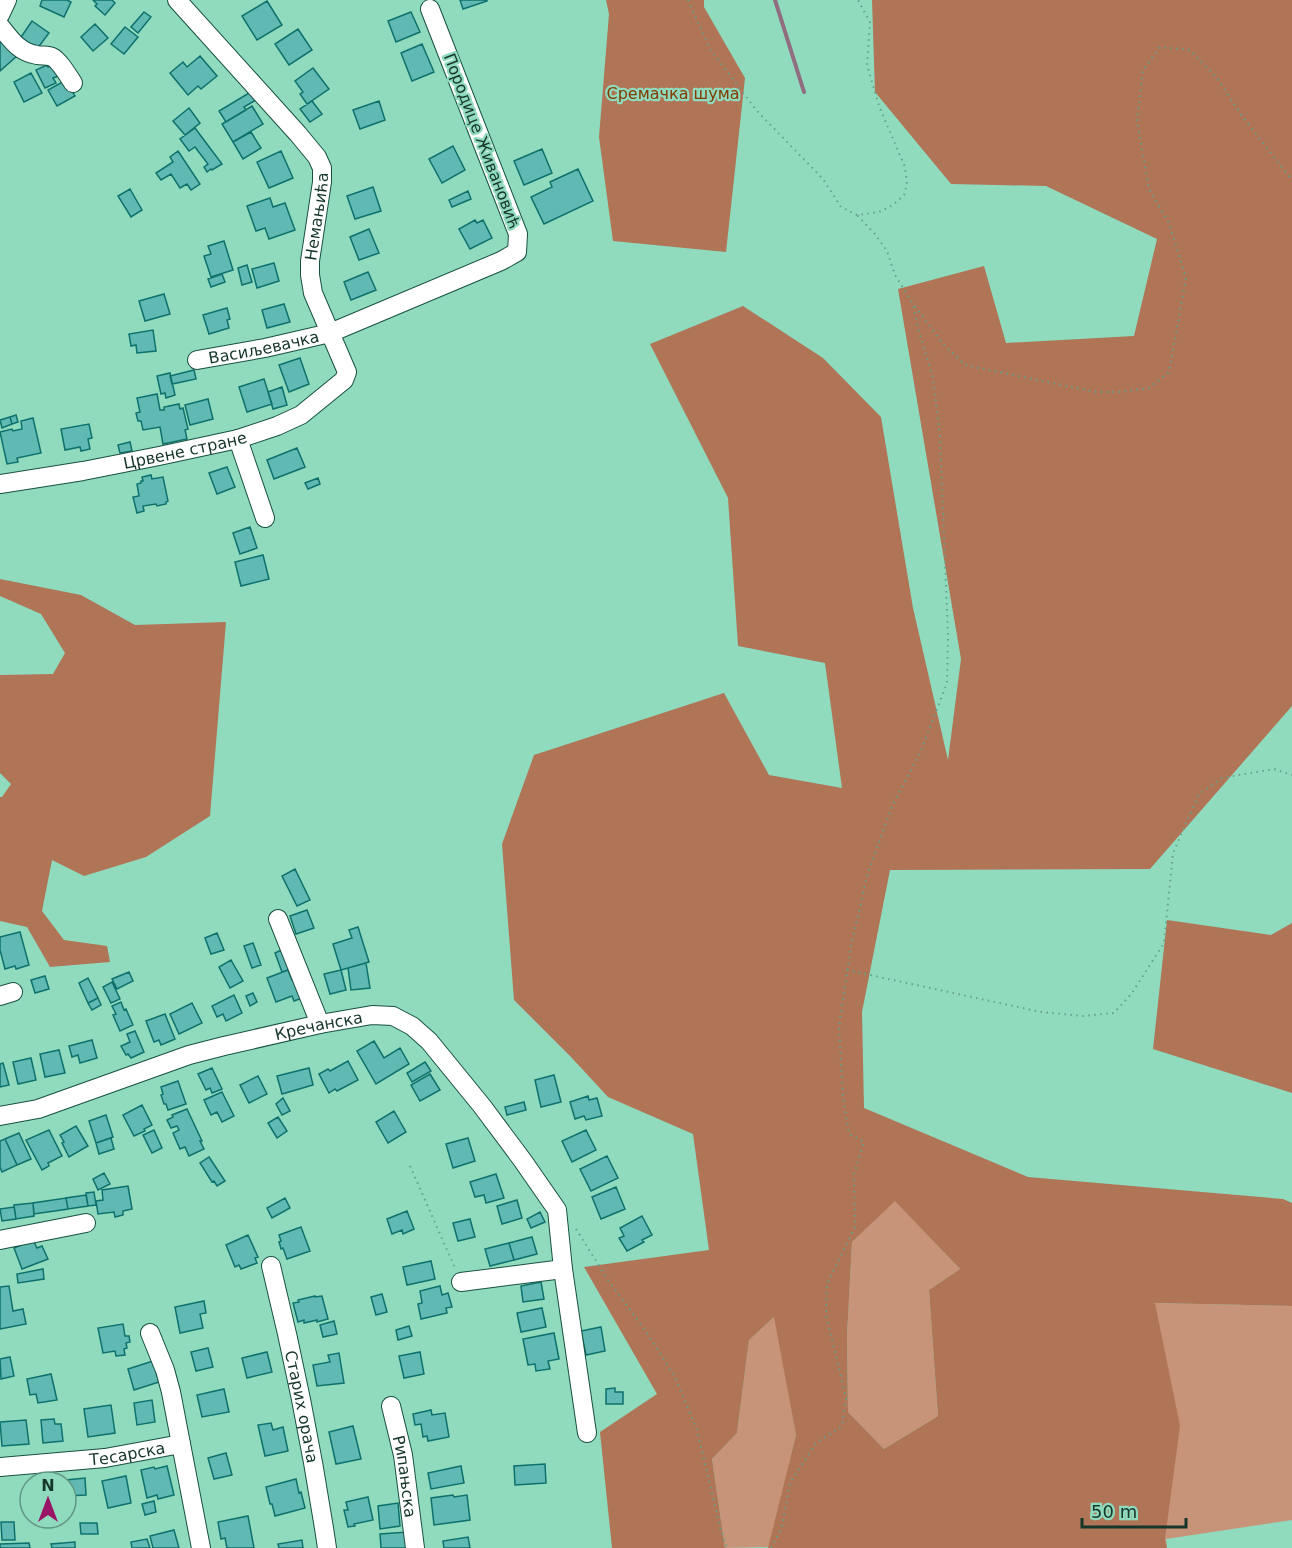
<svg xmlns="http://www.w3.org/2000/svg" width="1292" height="1548" font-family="'DejaVu Sans',sans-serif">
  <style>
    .green { fill: #c79479 }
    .forest { fill: #af7556; fill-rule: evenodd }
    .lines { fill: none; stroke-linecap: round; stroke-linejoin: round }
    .stream { stroke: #906d7f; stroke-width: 4 }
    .building { fill: #60b9b2; stroke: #0e716c; stroke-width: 1.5 }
    .minor-casing { stroke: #185140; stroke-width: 20 }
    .path { stroke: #66a18b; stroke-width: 2; stroke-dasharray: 1.5 4.5; stroke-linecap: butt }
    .minor { stroke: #fff; stroke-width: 18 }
    .labels { text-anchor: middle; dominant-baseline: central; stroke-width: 4.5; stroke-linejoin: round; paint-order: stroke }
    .park-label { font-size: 16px; fill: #833a02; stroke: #90dabe }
    .street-label { font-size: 16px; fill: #17362b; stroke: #90dabe }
  </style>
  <rect width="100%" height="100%" fill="#90dabe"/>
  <path class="green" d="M 895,1200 L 960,1269 L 929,1290 L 938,1416 L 884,1449 L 848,1412 L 847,1336 L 852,1242 Z
    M 1155,1303 L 1292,1306 L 1292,1520 L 1166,1539 L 1167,1548 L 1165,1539 Z
    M 775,1316 L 796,1435 L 769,1547 L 725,1548 L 712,1459 L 737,1433 L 749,1340 Z"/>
  <path class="forest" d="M 606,0 L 704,0 L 704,7 L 745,78 L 726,252 L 613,241 L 599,137 L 609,14 Z
    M 872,0 L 1292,0 L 1292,706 L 1150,869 L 890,870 L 862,1012 L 864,1108 L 1028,1177 L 1283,1199 L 1292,1203 L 1292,1306 L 1155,1303 L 1180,1426 L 1165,1539 L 1167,1548 L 768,1548 L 796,1435 L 774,1317 L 749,1340 L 737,1433 L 712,1459 L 725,1548 L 612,1548 L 600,1432 L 657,1394 L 584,1267 L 709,1250 L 693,1134 L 608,1097 L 571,1057 L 514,1000 L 502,844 L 534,755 L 724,693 L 769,775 L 842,788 L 825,663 L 738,646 L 728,498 L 650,344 L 743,306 L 823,358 L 881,417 L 913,608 L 948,760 L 961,659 L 898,289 L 984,266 L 1006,343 L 1134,336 L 1157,239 L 1046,186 L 951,184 L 875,92 ZM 895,1201 L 960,1269 L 929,1290 L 938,1416 L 884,1449 L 848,1412 L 847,1336 L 852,1242 Z
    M 0,579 L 81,595 L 135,625 L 226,622 L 210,816 L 146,857 L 84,876 L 52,860 L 42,911 L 64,940 L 107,946 L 110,962 L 50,967 L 27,927 L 0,921 L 0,797 L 2,797 L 11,784 L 0,773 L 0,675 L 53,674 L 65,653 L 41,614 L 0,596 Z
    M 1167,920 L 1271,935 L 1292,923 L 1292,1093 L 1153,1049 Z"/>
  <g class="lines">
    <path class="stream" d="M 775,0 L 804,92"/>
  </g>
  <path class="building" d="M 42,0 L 67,0 L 71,2 L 64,17 L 40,6 Z
    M 93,0 L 112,0 L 115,3 L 105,15 L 95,6 L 97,4 Z
    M 460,0 L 487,0 L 487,1 L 463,9 Z
    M 267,1 L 282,25 L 257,40 L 242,16 Z
    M 144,12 L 151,17 L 138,33 L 131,27 Z
    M 411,12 L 420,32 L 396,42 L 388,21 Z
    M 32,21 L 49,33 L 37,49 L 21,37 Z
    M 95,24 L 108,38 L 93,51 L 81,37 Z
    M 125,27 L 138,37 L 124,54 L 111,44 Z
    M 298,29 L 312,50 L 289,65 L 275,44 Z
    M 2,39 L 17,56 L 0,71 L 0,41 Z
    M 422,44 L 434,72 L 412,81 L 401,53 Z
    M 200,56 L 217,76 L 201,89 L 198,86 L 188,95 L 170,73 L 183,62 L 187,67 Z
    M 54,64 L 59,76 L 53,78 L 56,83 L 45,88 L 36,70 L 47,65 L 48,67 Z
    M 313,68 L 329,89 L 307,104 L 300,94 L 303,92 L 295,81 Z
    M 31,73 L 42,93 L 24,102 L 14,82 Z
    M 66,80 L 75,96 L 57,106 L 48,90 Z
    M 254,90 L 259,98 L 244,107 L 246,110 L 226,122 L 219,111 Z
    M 312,101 L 322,114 L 310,122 L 300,109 Z
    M 379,101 L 385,120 L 360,129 L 353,110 Z
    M 252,106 L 263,124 L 233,142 L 222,124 Z
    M 189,108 L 200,123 L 185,135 L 173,121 Z
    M 195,128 L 222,164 L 212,170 L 211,169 L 207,172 L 204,167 L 208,164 L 195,147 L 189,151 L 180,139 Z
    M 251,132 L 261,148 L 243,159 L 233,142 Z
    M 453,146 L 465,170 L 442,183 L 429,159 Z
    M 542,149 L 552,173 L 524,185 L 514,161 Z
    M 178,151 L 200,184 L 191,190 L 187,184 L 180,188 L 171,174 L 161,180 L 156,173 L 173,162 L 170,157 Z
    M 281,151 L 293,178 L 269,188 L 257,162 Z
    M 578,169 L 593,201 L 544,224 L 531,197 L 552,187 L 550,182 Z
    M 373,187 L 381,211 L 355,219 L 347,196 Z
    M 130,189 L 142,210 L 131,217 L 118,196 Z
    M 468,191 L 471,199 L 452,207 L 449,200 Z
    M 270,198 L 273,207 L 285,203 L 295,230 L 269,239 L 265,228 L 256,231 L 247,206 Z
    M 475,220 L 477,223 L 483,220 L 492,238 L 470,249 L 459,229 Z
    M 369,229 L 379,253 L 359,260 L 350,237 Z
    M 224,241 L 233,270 L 211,277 L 204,256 L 211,254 L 208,246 Z
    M 274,263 L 279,281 L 257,288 L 252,269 Z
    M 247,265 L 252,282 L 242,285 L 238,268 Z
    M 368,272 L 376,290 L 351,300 L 344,282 Z
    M 222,274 L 225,282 L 211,287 L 208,279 Z
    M 164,294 L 170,314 L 145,321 L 139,301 Z
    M 284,304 L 290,322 L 267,328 L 262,310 Z
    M 227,308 L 230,319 L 227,320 L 229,328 L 209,334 L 203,315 Z
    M 153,330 L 156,351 L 137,353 L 136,345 L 131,346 L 129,334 Z
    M 300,358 L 309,384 L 289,392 L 279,365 Z
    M 194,370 L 196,379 L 172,384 L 170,376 Z
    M 170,373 L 175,395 L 166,398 L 165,393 L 161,394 L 157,376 Z
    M 264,379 L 272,404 L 247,412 L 239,387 Z
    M 282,387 L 287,405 L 273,409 L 268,392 Z
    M 157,394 L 160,410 L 164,410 L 164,407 L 179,404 L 180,409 L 183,408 L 188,429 L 185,430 L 187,439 L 163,444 L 160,427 L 143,430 L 141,421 L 138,421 L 136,413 L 140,412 L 137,398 Z
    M 208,399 L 213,419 L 190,425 L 185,405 Z
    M 16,415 L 18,422 L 12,424 L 10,417 Z
    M 10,417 L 12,424 L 2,428 L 0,420 Z
    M 33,418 L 41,453 L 17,458 L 18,462 L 7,464 L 0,432 L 12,429 L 13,431 L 22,429 L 21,421 Z
    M 89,424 L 92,438 L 88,439 L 90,449 L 81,451 L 80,447 L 65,450 L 61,429 Z
    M 130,442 L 132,451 L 120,453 L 118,445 Z
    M 297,448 L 305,467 L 274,479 L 267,460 Z
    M 227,467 L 235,487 L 217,494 L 209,473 Z
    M 151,475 L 152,479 L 163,477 L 168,501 L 166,502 L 166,504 L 157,506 L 156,504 L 143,506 L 144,511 L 137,513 L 133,497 L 139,496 L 137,484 L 141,483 L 141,481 L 143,481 L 142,477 Z
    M 318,478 L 320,484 L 308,489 L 305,483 Z
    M 250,527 L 257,548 L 240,554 L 233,533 Z
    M 263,555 L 269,579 L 241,586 L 235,562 Z
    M 295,869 L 310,900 L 297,906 L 282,876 Z
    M 307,910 L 314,928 L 296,934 L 290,916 Z
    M 358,927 L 369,962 L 341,970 L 333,944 L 352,938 L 349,930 Z
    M 20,932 L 29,965 L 16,969 L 15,966 L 5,969 L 0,950 L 0,937 Z
    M 217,933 L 224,950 L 211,954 L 205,938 Z
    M 253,943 L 261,965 L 252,968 L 244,946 Z
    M 286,948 L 294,968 L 282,972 L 275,953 Z
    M 231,960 L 243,981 L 230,988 L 219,967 Z
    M 366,963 L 370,988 L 351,990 L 348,968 Z
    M 288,970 L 292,980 L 298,978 L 305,997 L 294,1001 L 292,996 L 276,1002 L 267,978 Z
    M 341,970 L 346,990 L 330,994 L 324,974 Z
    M 129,972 L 133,981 L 117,989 L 112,979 Z
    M 45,976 L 49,989 L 35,993 L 31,980 Z
    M 88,978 L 98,998 L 88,1003 L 79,983 Z
    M 112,982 L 120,999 L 111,1003 L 103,987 Z
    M 253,993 L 257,1002 L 250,1006 L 246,996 Z
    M 234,995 L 242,1013 L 226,1021 L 223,1014 L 217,1017 L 212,1006 Z
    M 98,998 L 101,1005 L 92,1010 L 88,1003 Z
    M 121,1002 L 124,1010 L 126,1009 L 133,1025 L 120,1031 L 113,1015 L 116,1014 L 112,1006 Z
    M 192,1003 L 202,1023 L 179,1034 L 170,1014 Z
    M 165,1014 L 175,1039 L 161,1045 L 159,1040 L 154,1042 L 146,1021 Z
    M 135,1031 L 144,1052 L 131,1058 L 128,1054 L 126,1055 L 121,1046 L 130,1042 L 127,1034 Z
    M 92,1040 L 97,1058 L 80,1063 L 78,1055 L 72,1057 L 69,1046 Z
    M 374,1041 L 384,1058 L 400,1048 L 409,1064 L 376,1084 L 357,1051 Z
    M 59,1050 L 65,1073 L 45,1077 L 40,1054 Z
    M 31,1058 L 36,1080 L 18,1084 L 13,1062 Z
    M 348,1061 L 358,1080 L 337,1091 L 335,1089 L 329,1093 L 319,1074 L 328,1069 L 330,1071 Z
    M 425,1062 L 431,1071 L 412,1082 L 407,1073 Z
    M 3,1063 L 9,1085 L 0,1087 L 0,1064 Z
    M 212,1068 L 222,1089 L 212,1093 L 210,1088 L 206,1090 L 198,1074 Z
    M 309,1068 L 313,1085 L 282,1094 L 277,1076 Z
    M 430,1074 L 440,1090 L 420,1101 L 411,1085 Z
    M 554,1075 L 561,1102 L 541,1107 L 535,1080 Z
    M 258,1076 L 267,1094 L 249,1103 L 240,1085 Z
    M 178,1081 L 186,1104 L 168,1110 L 166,1104 L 164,1104 L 161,1095 L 163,1094 L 161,1087 Z
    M 222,1092 L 234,1116 L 222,1122 L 217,1112 L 211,1115 L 204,1100 Z
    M 588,1096 L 589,1100 L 597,1098 L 602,1116 L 586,1120 L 584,1116 L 575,1119 L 570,1102 Z
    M 283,1098 L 290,1111 L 282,1115 L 276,1104 Z
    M 524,1102 L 526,1110 L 507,1115 L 505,1107 Z
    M 142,1105 L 152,1125 L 144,1129 L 145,1131 L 134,1136 L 123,1115 Z
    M 187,1109 L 202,1141 L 200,1141 L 204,1149 L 189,1156 L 185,1147 L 180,1149 L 173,1133 L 179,1130 L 177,1126 L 171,1128 L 167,1120 L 173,1117 L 172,1115 Z
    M 394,1111 L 406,1132 L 388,1143 L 376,1122 Z
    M 106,1115 L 113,1137 L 96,1143 L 89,1121 Z
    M 278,1117 L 287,1131 L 277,1138 L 268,1123 Z
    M 76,1126 L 88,1146 L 69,1157 L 62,1143 L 64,1142 L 60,1135 Z
    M 49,1130 L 62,1156 L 48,1163 L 49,1166 L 42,1170 L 26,1140 Z
    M 154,1130 L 162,1148 L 152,1153 L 143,1135 Z
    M 586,1130 L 596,1150 L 572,1162 L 562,1141 Z
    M 19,1133 L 31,1159 L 17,1165 L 5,1139 Z
    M 111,1138 L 114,1149 L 99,1154 L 96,1143 Z
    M 468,1138 L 475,1161 L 453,1168 L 446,1144 Z
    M 5,1139 L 17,1165 L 2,1172 L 0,1167 L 0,1141 Z
    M 607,1156 L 618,1178 L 591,1191 L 580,1169 Z
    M 209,1157 L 225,1181 L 217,1186 L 214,1181 L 212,1182 L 200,1163 Z
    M 104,1173 L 110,1184 L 98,1190 L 93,1179 Z
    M 496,1174 L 504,1198 L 486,1203 L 484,1195 L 475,1197 L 470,1182 Z
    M 128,1186 L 132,1209 L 123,1211 L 123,1215 L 115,1217 L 114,1212 L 98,1214 L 96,1201 L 103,1200 L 102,1190 Z
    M 616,1187 L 625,1209 L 601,1219 L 592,1197 Z
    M 94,1192 L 96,1205 L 88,1206 L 86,1193 Z
    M 86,1195 L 88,1206 L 68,1209 L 66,1198 Z
    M 66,1198 L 68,1209 L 34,1214 L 33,1203 Z
    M 285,1198 L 290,1208 L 272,1218 L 267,1208 Z
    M 517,1200 L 522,1218 L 502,1224 L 497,1206 Z
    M 33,1203 L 34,1216 L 16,1219 L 14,1205 Z
    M 14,1207 L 16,1219 L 2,1221 L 0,1209 Z
    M 407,1211 L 414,1229 L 403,1234 L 402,1230 L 392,1234 L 387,1219 Z
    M 540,1212 L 545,1222 L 531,1228 L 527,1219 Z
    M 642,1216 L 652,1235 L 642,1240 L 644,1242 L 627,1251 L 619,1238 L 624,1236 L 620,1228 Z
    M 470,1219 L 475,1237 L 458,1241 L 453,1223 Z
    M 301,1227 L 310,1251 L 287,1259 L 283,1248 L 281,1249 L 279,1242 L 281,1241 L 279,1235 Z
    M 248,1235 L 258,1257 L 255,1258 L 257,1263 L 241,1269 L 239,1265 L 235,1267 L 226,1245 Z
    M 532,1237 L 537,1254 L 514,1260 L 509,1243 Z
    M 33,1240 L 37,1248 L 42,1246 L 48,1259 L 22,1269 L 14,1248 Z
    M 509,1243 L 514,1260 L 490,1266 L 485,1249 Z
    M 431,1261 L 435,1279 L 407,1285 L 403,1267 Z
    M 43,1269 L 44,1279 L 18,1283 L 17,1274 Z
    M 541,1282 L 544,1299 L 523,1302 L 521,1286 Z
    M 9,1286 L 13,1311 L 23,1309 L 26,1324 L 0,1329 L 0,1287 Z
    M 440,1286 L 442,1295 L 448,1293 L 452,1307 L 446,1308 L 447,1313 L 421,1319 L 418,1304 L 422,1303 L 420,1291 Z
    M 382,1294 L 387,1312 L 376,1315 L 371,1297 Z
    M 315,1296 L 315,1297 L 322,1296 L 328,1319 L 317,1322 L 317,1320 L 304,1323 L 304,1320 L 298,1322 L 293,1303 L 299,1302 L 298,1300 Z
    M 204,1301 L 206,1313 L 200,1314 L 203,1328 L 180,1333 L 175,1307 Z
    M 542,1308 L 546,1327 L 521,1332 L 517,1313 Z
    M 334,1321 L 337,1334 L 323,1337 L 320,1325 Z
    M 123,1324 L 125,1336 L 129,1336 L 130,1342 L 126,1343 L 127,1348 L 124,1349 L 125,1355 L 116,1356 L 115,1351 L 103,1353 L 98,1328 Z
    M 409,1326 L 412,1336 L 398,1340 L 396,1330 Z
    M 601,1327 L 605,1351 L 586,1355 L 581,1331 Z
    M 554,1333 L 559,1359 L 548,1361 L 550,1369 L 536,1371 L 535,1364 L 528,1365 L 523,1339 Z
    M 208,1348 L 213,1367 L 196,1371 L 191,1352 Z
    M 267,1352 L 272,1372 L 247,1378 L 242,1358 Z
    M 420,1352 L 424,1374 L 404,1378 L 399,1356 Z
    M 339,1353 L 344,1383 L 317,1386 L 313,1365 L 330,1362 L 328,1355 Z
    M 10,1357 L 14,1376 L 1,1379 L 0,1359 Z
    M 153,1361 L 159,1382 L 134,1390 L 128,1369 Z
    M 51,1374 L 57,1400 L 38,1403 L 36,1394 L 30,1395 L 27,1379 Z
    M 615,1388 L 615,1392 L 623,1392 L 623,1404 L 606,1404 L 606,1389 Z
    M 224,1389 L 229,1412 L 202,1417 L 197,1395 Z
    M 152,1400 L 155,1422 L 137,1425 L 134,1403 Z
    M 111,1405 L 115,1433 L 88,1437 L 84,1409 Z
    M 431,1410 L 432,1415 L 445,1413 L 449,1437 L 428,1441 L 427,1436 L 423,1437 L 421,1424 L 415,1425 L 413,1414 Z
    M 54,1419 L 55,1424 L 61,1424 L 63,1441 L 43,1443 L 41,1420 Z
    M 26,1420 L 29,1444 L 2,1446 L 0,1422 Z
    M 271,1423 L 273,1430 L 283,1427 L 288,1451 L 265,1456 L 258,1425 Z
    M 353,1426 L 361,1459 L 336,1464 L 329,1432 Z
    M 226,1453 L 232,1475 L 214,1479 L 208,1458 Z
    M 545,1464 L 546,1483 L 515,1485 L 514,1466 Z
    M 167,1466 L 174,1495 L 158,1499 L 157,1495 L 147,1498 L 141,1470 L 154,1467 L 155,1469 Z
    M 461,1466 L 464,1483 L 431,1489 L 428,1473 Z
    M 126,1476 L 131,1503 L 108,1508 L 102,1481 Z
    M 85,1478 L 86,1495 L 66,1496 L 66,1480 Z
    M 63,1479 L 63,1482 L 36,1482 Z
    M 296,1479 L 299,1493 L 301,1492 L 305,1508 L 275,1516 L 272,1504 L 270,1504 L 266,1487 Z
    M 453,1495 L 454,1497 L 467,1495 L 470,1520 L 434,1525 L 431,1498 Z
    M 368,1497 L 373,1520 L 354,1524 L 355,1526 L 348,1527 L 344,1510 L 348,1510 L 346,1502 Z
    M 154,1501 L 156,1512 L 145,1515 L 142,1504 Z
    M 398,1503 L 400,1526 L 380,1529 L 378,1506 Z
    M 248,1516 L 254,1548 L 227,1548 L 225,1538 L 221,1539 L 218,1522 Z
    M 1,1522 L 14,1522 L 15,1540 L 2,1540 Z
    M 80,1523 L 97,1523 L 98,1534 L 81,1534 Z
    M 174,1530 L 179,1548 L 153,1548 L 150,1536 Z
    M 408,1532 L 408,1548 L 381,1548 L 380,1534 Z
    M 468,1537 L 470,1548 L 444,1548 L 443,1541 Z
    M 147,1539 L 150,1548 L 132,1548 L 131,1542 Z
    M 302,1540 L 303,1548 L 279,1548 L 278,1544 Z
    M 75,1542 L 75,1548 L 52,1548 L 51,1544 Z
    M 29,1543 L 30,1548 L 0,1548 L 0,1544 Z"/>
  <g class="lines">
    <defs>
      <g id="minor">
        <path d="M 0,15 L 7,0"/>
        <path d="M 0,26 C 11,40 19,52 37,55 C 42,56 48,55 52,57 C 59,60 69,77 73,83"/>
        <path id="s1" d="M 197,360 L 265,348 L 330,333 L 501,261 L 517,252 L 518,234 L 430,9"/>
        <path d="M 238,439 L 265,518"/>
        <path id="s2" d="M 0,484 L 83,471 L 159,456 L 238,439 L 277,426 L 301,415 L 344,380 L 347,372 L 313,293 L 310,275 L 310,261 L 322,182 L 322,168 L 317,157 L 298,134 L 177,0"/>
        <path d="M 278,919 L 320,1024"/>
        <path d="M 0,996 L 13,992"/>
        <path id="s3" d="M 0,1116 L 38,1109 L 189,1055 L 224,1046 L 320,1024 L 372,1015 L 393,1016 L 412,1026 L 429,1041 L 482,1106 L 523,1161 L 557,1210 L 563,1269 L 461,1282"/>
        <path d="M 0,1240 L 86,1223"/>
        <path id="s4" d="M 271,1266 C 294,1359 313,1453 327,1548"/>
        <path d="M 563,1269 L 587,1433"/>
        <path d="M 150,1333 L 165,1370 L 171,1392 L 201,1548"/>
        <path id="s5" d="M 391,1406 L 403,1455 L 415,1548"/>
        <path id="s6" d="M 0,1467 L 105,1458 L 181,1444"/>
      </g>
    </defs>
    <use href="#minor" class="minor-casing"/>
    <path class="path" d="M 688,0 L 710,49 L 757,111 L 823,179 L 841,207 L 857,215 L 879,212 L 893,205 L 904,195 L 907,184 L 905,167 L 879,106 L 867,65 L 870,22 L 858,0
      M 915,306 L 943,344 L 965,365 L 1096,392 L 1119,392 L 1149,388 L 1169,372 L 1186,278 L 1169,223 L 1149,189 L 1137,121 L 1143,70 L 1160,47 L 1190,50 L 1217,78 L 1242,116 L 1292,180
      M 847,970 L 1041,1012 L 1083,1016 L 1114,1013 L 1132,993 L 1164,943 L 1173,853 L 1199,794 L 1222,778 L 1274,769 L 1292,775
      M 410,1166 L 455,1268
      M 576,1229 L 608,1280 L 645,1330 L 675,1377 L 697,1430 L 720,1527 L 727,1548
      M 771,1548 L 782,1527 L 790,1483 L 816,1443 L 842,1426 L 846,1398 L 826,1315 L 827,1284 L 855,1227 L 854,1174 L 864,1142 L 849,1134 L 843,1097 L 839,1026 L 851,946 L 868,872 L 893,804 L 920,753 L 947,683 L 948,636 L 940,436 L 933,378 L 918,328 L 913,304 L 895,275 L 887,251 L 875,234 L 857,215"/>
    <use href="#minor" class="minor"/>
  </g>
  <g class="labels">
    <g class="park-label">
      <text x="673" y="93">Сремачка шума</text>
    </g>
    <g class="street-label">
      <text transform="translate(482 141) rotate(69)">Породице Живановић</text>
      <text stroke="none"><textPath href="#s2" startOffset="537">Немањића</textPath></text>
      <text stroke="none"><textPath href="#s1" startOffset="68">Васиљевачка</textPath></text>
      <text stroke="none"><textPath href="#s2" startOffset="188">Црвене стране</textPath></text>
      <text stroke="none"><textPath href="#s3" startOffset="332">Кречанска</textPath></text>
      <text stroke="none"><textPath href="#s4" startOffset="144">Старих орача</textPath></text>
      <text stroke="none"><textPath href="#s6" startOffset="128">Тесарска</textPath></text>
      <text stroke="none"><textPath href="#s5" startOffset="72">Рипањска</textPath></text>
    </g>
  </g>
  <g transform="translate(48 1500)"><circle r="28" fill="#90dabe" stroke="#609883" stroke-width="1.5"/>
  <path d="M0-4.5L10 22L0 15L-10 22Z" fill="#9a1568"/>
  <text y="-9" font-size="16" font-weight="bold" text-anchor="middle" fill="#17362b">N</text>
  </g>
  <path d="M1082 1518v9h104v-9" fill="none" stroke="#17362b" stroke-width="3"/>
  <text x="1091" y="1518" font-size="18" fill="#17362b" stroke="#90dabe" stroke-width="4.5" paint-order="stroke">50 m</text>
</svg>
